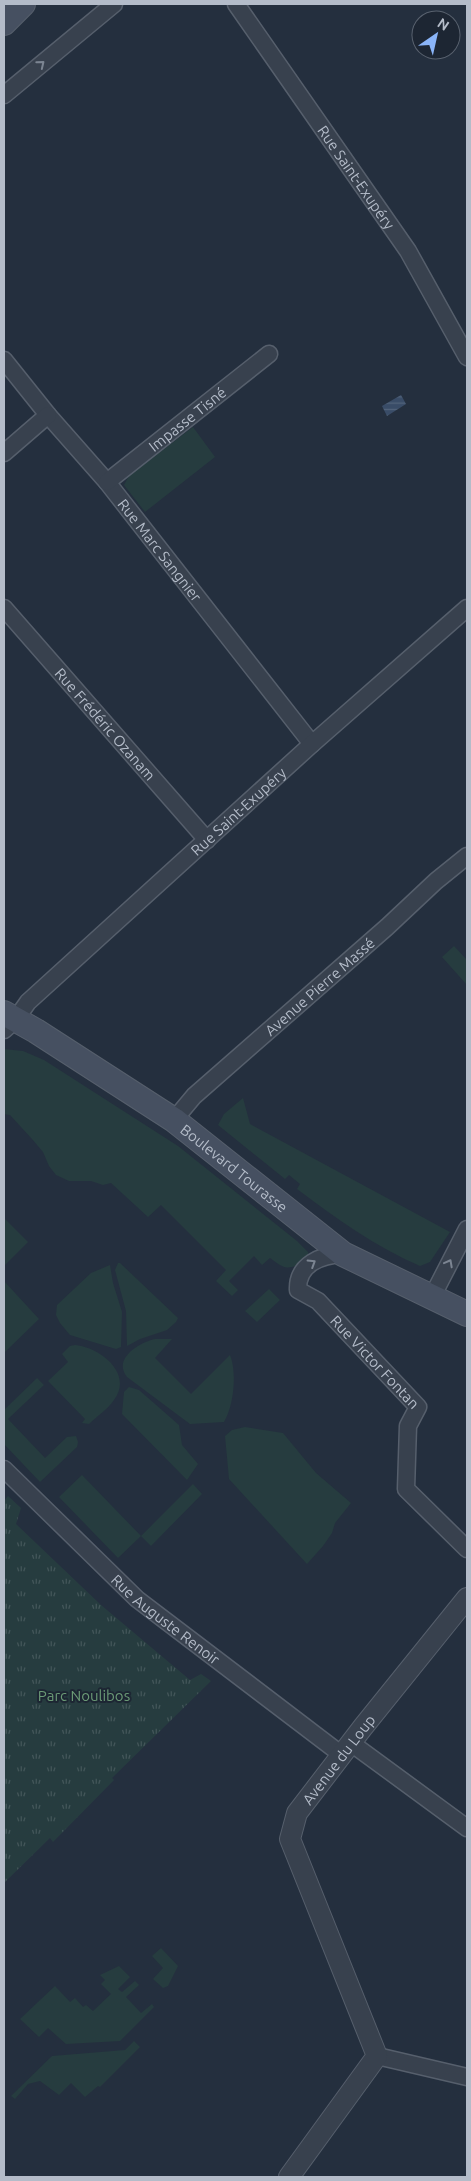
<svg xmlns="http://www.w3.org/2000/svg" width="471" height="2181" font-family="Ubuntu,sans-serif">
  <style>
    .grass { fill: #263c3f }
    .park { fill: url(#park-tufts) }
    .water { fill: url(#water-rules) }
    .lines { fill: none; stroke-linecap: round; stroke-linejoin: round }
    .minor-casing { stroke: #565f6c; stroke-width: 19 }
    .tertiary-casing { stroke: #565f6c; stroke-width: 22 }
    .secondary-casing { stroke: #565f6c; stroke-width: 26 }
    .minor { stroke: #38414e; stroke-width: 16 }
    .tertiary { stroke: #38414e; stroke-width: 20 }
    .secondary { stroke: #465061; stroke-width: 24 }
    .oneway { stroke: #7c8592 }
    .labels { text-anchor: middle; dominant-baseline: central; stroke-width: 4; stroke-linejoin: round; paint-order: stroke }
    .street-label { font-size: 15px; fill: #b4bcc9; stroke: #1d2633 }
    .park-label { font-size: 15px; fill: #6b9a76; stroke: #1d2633 }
  </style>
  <defs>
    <pattern id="park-tufts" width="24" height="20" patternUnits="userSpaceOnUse" patternTransform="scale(1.25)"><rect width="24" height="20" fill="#263c3f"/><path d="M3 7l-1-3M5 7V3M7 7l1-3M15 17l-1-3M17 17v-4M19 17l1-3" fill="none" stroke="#435659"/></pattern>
    <pattern id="water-rules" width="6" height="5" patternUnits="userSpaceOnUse" patternTransform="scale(1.25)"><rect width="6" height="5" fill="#394c67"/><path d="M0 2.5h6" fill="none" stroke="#53647b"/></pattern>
  </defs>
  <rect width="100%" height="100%" fill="#242f3e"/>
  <path class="grass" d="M 193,427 L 215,457 L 145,512 L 124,485 L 129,476 Z
    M 454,946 L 467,960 L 467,985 L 442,957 Z
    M 4,1049 L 23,1051 L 44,1060 L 178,1146 L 297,1241 L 308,1252 L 309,1259 C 289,1269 288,1272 270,1258 L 262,1265 L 254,1256 L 229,1281 L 238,1290 L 232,1296 L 216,1281 L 226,1270 L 161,1205 L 148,1217 L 111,1183 L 103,1185 L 91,1181 L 69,1181 L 56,1175 L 49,1166 L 43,1152 L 32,1139 L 10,1115 L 4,1114 Z
    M 243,1098 L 250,1124 L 450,1232 L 430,1262 L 420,1266 C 376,1247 335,1218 297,1189 L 300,1184 L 289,1175 L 285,1179 L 218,1125 L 224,1114 Z
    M 4,1218 L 28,1242 L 4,1266 Z
    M 118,1263 L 120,1263 L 178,1318 L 176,1322 L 167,1330 L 140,1339 L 127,1346 L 126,1311 L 115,1270 Z
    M 110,1265 L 113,1283 L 122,1312 L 121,1347 L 116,1349 L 70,1335 L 60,1323 L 56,1315 L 57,1305 L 91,1273 Z
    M 4,1281 L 39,1319 L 4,1353 Z
    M 269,1289 L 280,1300 L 257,1322 L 245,1311 Z
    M 155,1339 L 172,1339 L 155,1358 L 191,1394 L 230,1355 C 237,1372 234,1406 224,1422 L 190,1424 L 127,1377 C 112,1358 141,1342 155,1339 Z
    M 75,1345 C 99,1347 134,1373 114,1400 C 108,1409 97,1416 89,1424 L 82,1423 L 85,1419 L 48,1381 L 68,1362 L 62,1354 L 70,1346 Z
    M 37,1378 L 44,1385 L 8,1419 L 45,1458 L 67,1437 L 76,1436 L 78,1442 L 77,1447 L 40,1482 L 4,1444 L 4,1410 Z
    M 129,1387 L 139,1390 L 179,1425 L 182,1445 L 198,1464 L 187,1480 L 122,1414 L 124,1392 Z
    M 245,1427 L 283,1433 L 316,1473 L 351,1503 L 335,1523 L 332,1533 L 323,1546 L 307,1564 L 229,1479 L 225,1436 L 232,1430 Z
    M 82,1475 L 141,1536 L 193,1484 L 202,1494 L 151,1546 L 141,1536 L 118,1558 L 59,1497 Z
    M 161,1948 L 178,1966 L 168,1986 L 163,1988 L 153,1979 L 163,1968 L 152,1956 Z
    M 119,1966 L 130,1977 L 118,1989 L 122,1992 L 135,1981 L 139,1985 L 126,1997 L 141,2013 L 152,2004 L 154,2007 L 120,2041 L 66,2044 L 48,2028 L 39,2037 L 20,2019 L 55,1986 L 70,2002 L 75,1998 L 83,2007 L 86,2005 L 93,2011 L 111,1994 L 101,1984 L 105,1980 L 100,1975 Z
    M 134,2041 L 140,2047 L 100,2087 L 98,2086 L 85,2097 L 71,2083 L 59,2095 L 40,2081 L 28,2084 L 15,2099 L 11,2096 L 52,2056 L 125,2050 Z"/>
  <path class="park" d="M 8,1496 L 21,1508 L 16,1524 L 101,1605 L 190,1680 L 201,1674 L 211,1681 L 112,1778 L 114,1780 L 53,1842 L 50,1838 L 4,1883 L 4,1501 Z"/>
  <path class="water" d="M 401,395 L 406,404 L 387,416 L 382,406 Z"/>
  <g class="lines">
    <defs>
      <g id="minor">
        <path id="s1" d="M 236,4 L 408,251 L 467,357"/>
        <path d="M 4,95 L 114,4"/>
        <path id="s2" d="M 4,360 L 48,415 L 107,482 L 312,744"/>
        <path d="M 4,453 L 48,415"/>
        <path id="s3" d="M 107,482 L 269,354"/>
        <path id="s4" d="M 4,608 L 207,840"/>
        <path id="s5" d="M 4,1030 L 16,1019 L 28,1002 L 312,744 L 467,608"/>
        <path id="s6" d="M 174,1120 L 194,1096 L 387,927 L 436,881 L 467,856"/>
        <path id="s7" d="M 343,1254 C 321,1255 297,1264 298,1290 L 318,1301 L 418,1407 L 408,1426 L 406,1489 L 467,1549"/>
        <path d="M 432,1297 L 467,1229"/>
        <path id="s8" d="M 4,1469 L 137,1599 L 342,1755"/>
        <path d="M 351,1743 L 467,1828"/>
        <path d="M 377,2056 L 467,2077"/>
      </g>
      <g id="tertiary">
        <path id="s9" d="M 289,2177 L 377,2056 L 290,1839 L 297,1813 L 363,1727 L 467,1598"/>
      </g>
      <g id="secondary">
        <path d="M 4,23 L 23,4"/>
        <path id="s10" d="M 4,1013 L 36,1031 L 174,1120 L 343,1254 L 467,1314"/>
      </g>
    </defs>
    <use href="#minor" class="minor-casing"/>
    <use href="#tertiary" class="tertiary-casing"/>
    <use href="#secondary" class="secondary-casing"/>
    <use href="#minor" class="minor"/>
    <use href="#tertiary" class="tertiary"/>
    <use href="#secondary" class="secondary"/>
  </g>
  <defs><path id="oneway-chevron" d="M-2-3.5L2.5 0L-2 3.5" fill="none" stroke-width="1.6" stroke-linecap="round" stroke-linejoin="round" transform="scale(1.25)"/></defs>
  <g class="oneway">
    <use href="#oneway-chevron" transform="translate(41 64) rotate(-39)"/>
    <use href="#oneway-chevron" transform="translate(312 1263) rotate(-32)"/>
    <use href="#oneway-chevron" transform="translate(449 1263) rotate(-62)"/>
  </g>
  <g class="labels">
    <g class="street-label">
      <text stroke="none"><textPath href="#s1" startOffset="211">Rue Saint-Exupéry</textPath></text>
      <text stroke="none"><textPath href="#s3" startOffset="102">Impasse Tisné</textPath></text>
      <text stroke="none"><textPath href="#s2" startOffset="246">Rue Marc Sangnier</textPath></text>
      <text stroke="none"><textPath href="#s4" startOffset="154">Rue Frédéric Ozanam</textPath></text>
      <text stroke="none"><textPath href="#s5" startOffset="321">Rue Saint-Exupéry</textPath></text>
      <text stroke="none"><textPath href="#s6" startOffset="198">Avenue Pierre Massé</textPath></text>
      <text stroke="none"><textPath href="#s10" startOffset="278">Boulevard Tourasse</textPath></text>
      <text stroke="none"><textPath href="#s7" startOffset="171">Rue Victor Fontan</textPath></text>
      <text stroke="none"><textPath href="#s8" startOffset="221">Rue Auguste Renoir</textPath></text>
      <text stroke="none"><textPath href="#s9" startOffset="478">Avenue du Loup</textPath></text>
    </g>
    <g class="park-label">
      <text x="84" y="1695">Parc Noulibos</text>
    </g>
  </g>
  <rect width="471" height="2181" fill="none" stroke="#b4bcc9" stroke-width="10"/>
  <g transform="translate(436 35) rotate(34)"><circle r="24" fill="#1d2633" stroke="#59626f"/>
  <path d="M0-4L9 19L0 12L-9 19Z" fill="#8ab4f8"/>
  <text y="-8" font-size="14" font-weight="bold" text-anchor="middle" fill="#b4bcc9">N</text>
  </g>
</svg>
